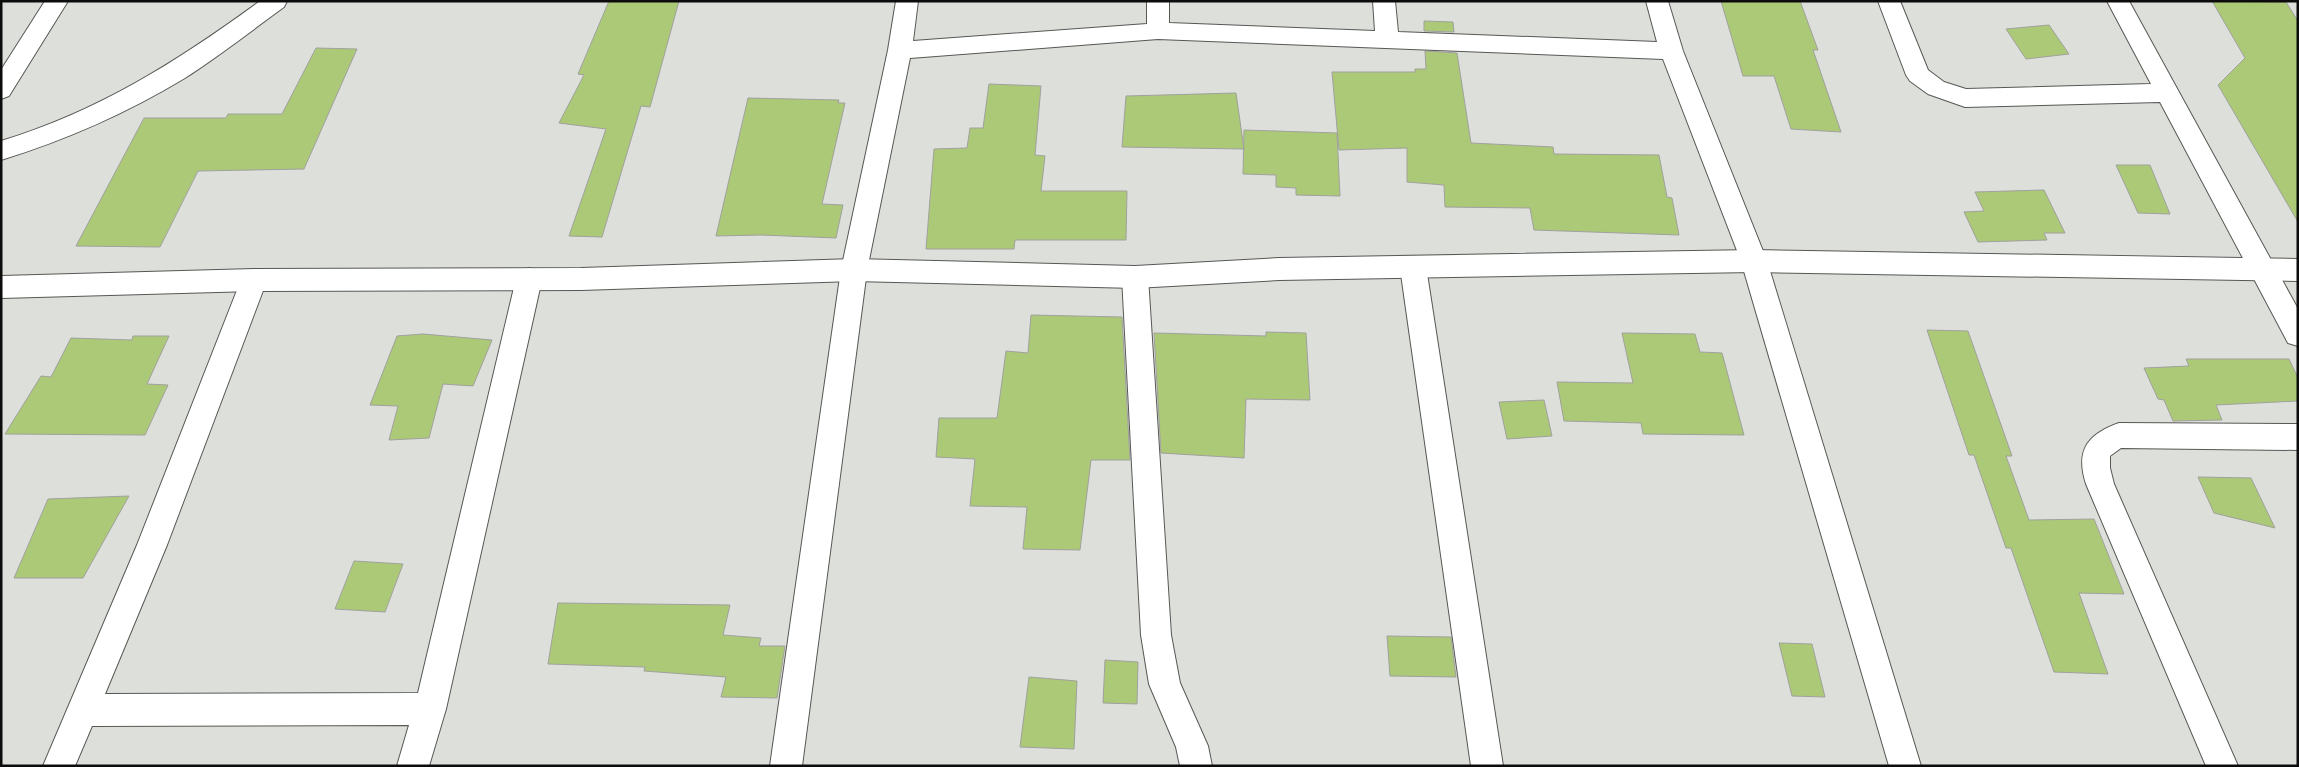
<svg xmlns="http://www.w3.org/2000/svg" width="2299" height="767" font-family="Literata,serif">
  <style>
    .building { fill: #acc977; stroke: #a0a19d }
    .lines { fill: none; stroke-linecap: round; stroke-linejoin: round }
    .minor-casing { stroke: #565854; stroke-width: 2 }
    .tertiary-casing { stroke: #565854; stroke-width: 2 }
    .minor { fill: #fff; fill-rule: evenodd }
    .tertiary { fill: #fff; fill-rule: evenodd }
  </style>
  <rect width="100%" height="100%" fill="#dddfdb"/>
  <path class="building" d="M 609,1 L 679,1 L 650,107 L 641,106 L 602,237 L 569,236 L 606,129 L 559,123 L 584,75 L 578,74 Z
    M 1721,1 L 1800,1 L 1818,50 L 1813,50 L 1841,132 L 1791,129 L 1774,76 L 1743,76 Z
    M 2212,1 L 2286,2 L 2298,21 L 2298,222 L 2218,85 L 2245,58 Z
    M 1424,21 L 1453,22 L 1454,32 L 1424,31 Z
    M 2049,25 L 2069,54 L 2026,59 L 2006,29 Z
    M 316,48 L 357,49 L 304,169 L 198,171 L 160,247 L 76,246 L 144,118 L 226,118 L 228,114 L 282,114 Z
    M 1425,51 L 1457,53 L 1471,143 L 1553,147 L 1554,154 L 1659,155 L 1667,197 L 1672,198 L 1679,235 L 1534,230 L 1530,208 L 1445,207 L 1444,185 L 1407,182 L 1407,148 L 1339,150 L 1332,72 L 1415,72 L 1415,69 L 1426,69 Z
    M 989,84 L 1041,86 L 1035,155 L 1045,156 L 1041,191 L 1127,191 L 1126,240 L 1015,240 L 1014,249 L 926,249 L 934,149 L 967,148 L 970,128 L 983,128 Z
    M 1236,93 L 1244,149 L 1122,147 L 1126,96 Z
    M 748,98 L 839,100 L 838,103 L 845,103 L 822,204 L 843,205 L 836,238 L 761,235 L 716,236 Z
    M 1244,130 L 1337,133 L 1340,196 L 1296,195 L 1296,188 L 1276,187 L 1276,175 L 1243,174 Z
    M 2116,165 L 2150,165 L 2170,214 L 2138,213 Z
    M 2044,190 L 2065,233 L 2044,233 L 2047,240 L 1978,242 L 1964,212 L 1984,211 L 1975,192 Z
    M 1031,315 L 1122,317 L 1130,460 L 1091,460 L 1080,550 L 1023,549 L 1027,507 L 970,506 L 975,459 L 936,457 L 939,418 L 997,418 L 1006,351 L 1028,353 Z
    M 1927,330 L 1968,331 L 2012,456 L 2006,456 L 2029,520 L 2094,519 L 2124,594 L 2079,593 L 2108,674 L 2054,672 L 2011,548 L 2006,548 L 1974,455 L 1969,455 Z
    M 1266,332 L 1306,333 L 1310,400 L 1246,399 L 1244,458 L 1161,453 L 1154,333 L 1266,336 Z
    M 1622,333 L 1695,334 L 1700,352 L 1722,353 L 1744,435 L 1643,434 L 1641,423 L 1564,421 L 1557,382 L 1633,383 Z
    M 423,334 L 492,340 L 473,386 L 443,384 L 429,438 L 389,440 L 398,406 L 370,405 L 397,336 Z
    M 133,336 L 169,336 L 147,384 L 168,385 L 145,435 L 5,434 L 41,376 L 51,377 L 71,338 L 132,340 Z
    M 2186,359 L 2289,359 L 2298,378 L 2298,401 L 2216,405 L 2222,420 L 2173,421 L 2164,400 L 2158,399 L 2144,368 L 2189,366 Z
    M 1544,400 L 1552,436 L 1507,439 L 1499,402 Z
    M 2198,477 L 2251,478 L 2275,528 L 2214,513 Z
    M 129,496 L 83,578 L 14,578 L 48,499 Z
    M 354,561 L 403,564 L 385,612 L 335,609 Z
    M 558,603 L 730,605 L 723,635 L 761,638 L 759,646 L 785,646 L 777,698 L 721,697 L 726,677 L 644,671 L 645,667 L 548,664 Z
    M 1387,636 L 1451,637 L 1456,677 L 1390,676 Z
    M 1779,643 L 1812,644 L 1825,697 L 1792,696 Z
    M 1105,660 L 1138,662 L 1137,704 L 1103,703 Z
    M 1029,677 L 1077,681 L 1074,749 L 1020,747 Z"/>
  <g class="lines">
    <defs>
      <path id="minor" d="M 45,1 L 68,1 L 9,96 L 1,99 L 1,70 Z
        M 260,1 L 287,1 L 284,7 C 251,31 219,56 185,78 C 127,113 66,140 1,160 L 1,141 C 99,111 178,61 260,1 Z
        M 896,1 L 918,1 L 913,41 L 1147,24 L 1147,1 L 1169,1 L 1169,23 L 1375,31 L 1373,1 L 1395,1 L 1398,32 L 1657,42 L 1646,1 L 1668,1 L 1683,51 L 1767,261 L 1921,766 L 1889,766 L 1741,261 L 1663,59 L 1158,39 L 910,58 L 867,270 L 802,766 L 770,766 L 841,270 L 888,50 Z
        M 1878,1 L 1900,1 L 1928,70 L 1944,82 L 1966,89 L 2151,84 L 2107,1 L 2129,1 L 2298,309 L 2298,346 L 2288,343 L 2160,102 L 1965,107 L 1928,94 L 1910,81 L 1906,75 Z
        M 1413,256 L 1422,259 L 1426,267 L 1503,766 L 1471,766 L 1400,267 L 1404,259 Z
        M 1135,266 L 1144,269 L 1148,277 L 1171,635 L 1180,683 L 1208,746 L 1212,766 L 1180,766 L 1176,747 L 1149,684 L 1141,635 L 1122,277 L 1126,269 Z
        M 529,268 L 538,271 L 542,279 L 446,709 L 429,766 L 397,766 L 409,725 L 92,726 L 75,766 L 43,766 L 137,545 L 241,280 L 245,272 L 254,269 L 263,272 L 267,280 L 167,545 L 105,694 L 418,693 L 516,279 L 520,271 Z
        M 2119,423 L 2298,424 L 2298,450 L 2121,448 L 2110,456 L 2110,468 L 2114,484 L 2238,766 L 2206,766 L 2086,484 C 2075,450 2088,434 2119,423 Z"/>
      <path id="tertiary" d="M 1754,250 L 2298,259 L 2298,281 L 1754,272 L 1279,280 L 1135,288 L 854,281 L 581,290 L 254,291 L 1,298 L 1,276 L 254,269 L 581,268 L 854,259 L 1135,266 L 1279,258 Z"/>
    </defs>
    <use href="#minor" class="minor-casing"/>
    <use href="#tertiary" class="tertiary-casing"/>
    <use href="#minor" class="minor"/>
    <use href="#tertiary" class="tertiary"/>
  </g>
  <rect width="2299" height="767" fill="none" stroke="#0b0c0b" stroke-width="5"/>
</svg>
